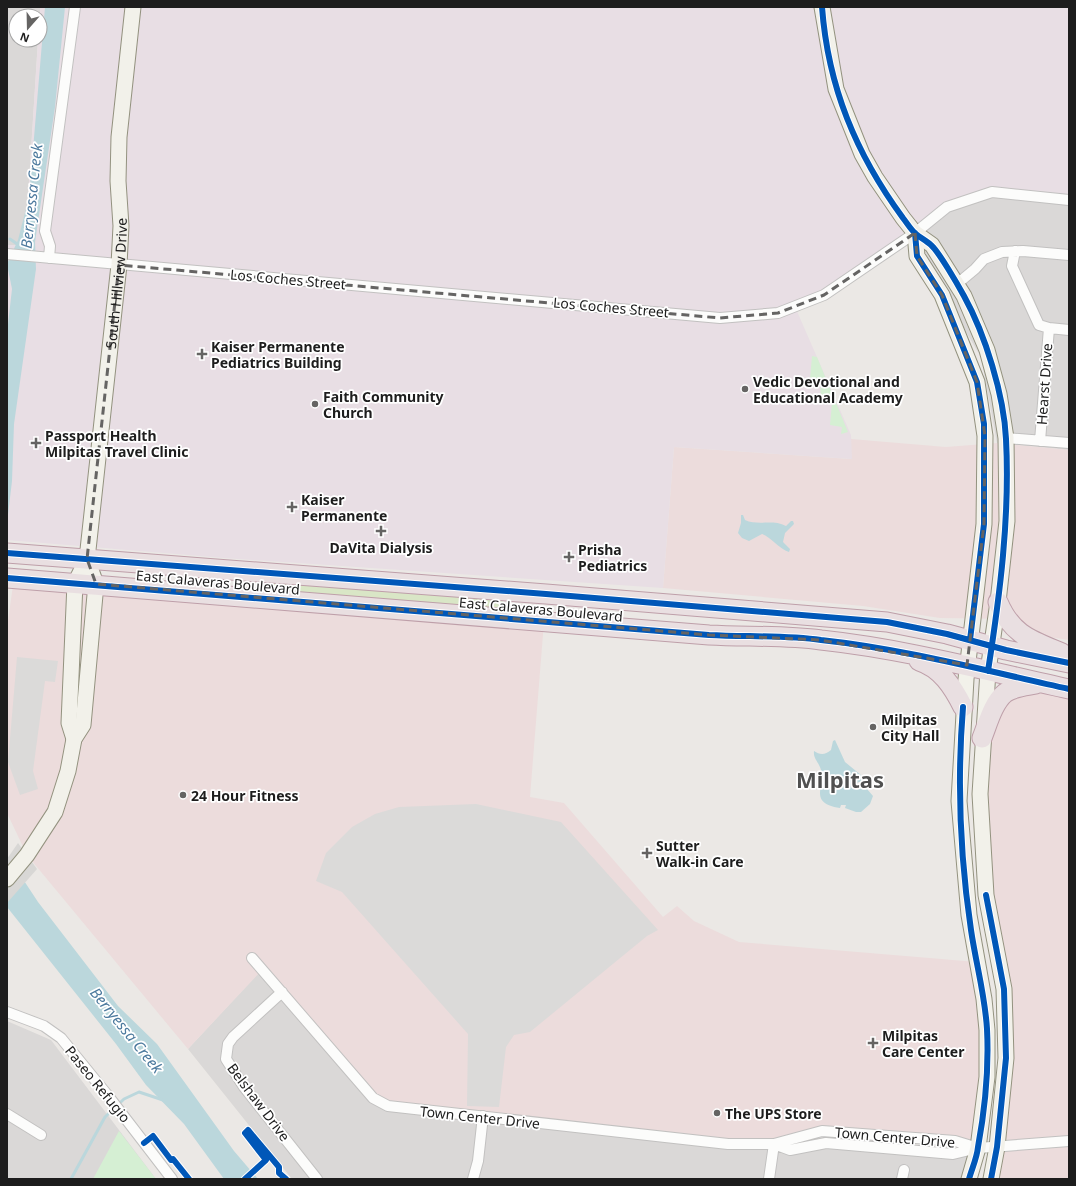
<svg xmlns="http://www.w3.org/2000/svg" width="1076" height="1186" font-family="'Noto Sans',sans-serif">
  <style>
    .residential { fill: #dad8d7 }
    .commercial { fill: #ecdcdc }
    .industrial { fill: #e8dee4 }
    .grass { fill: #d9e6c6 }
    .park { fill: #d5efd3 }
    .parking { fill: #dbdad9 }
    .water { fill: #bbd7dc }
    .pier { fill: #d8d7d5 }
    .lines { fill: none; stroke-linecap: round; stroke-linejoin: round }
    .stream { stroke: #bbd7dc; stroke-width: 3 }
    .street-casing { stroke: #c2c1c0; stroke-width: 12 }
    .secondary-casing { stroke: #93927f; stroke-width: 17 }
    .highway-casing { stroke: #be9fa9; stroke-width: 21 }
    .street { stroke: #fcfcfb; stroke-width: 10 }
    .secondary { stroke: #f2f1ea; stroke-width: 15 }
    .highway { stroke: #e9dfe1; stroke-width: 19 }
    .cycleway-casing { stroke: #fff; stroke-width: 8 }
    .cycleway { stroke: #0057b8; stroke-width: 6 }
    .marked { fill: none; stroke: #656463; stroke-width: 3; stroke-dasharray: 8 5; stroke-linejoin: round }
    .poi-dot { fill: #656463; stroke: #fff; stroke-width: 1.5 }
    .labels { text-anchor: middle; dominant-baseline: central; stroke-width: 3.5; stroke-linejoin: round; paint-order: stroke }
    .street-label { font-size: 14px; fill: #1d1d1d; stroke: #fff }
    .poi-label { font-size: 14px; font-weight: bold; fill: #1d1d1d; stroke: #fff; text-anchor: start }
    .water-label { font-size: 15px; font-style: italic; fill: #4d7a9e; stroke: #fff }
    .town-label { font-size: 22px; font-weight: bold; fill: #505050; stroke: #fff }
  </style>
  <rect width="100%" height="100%" fill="#ebe8e5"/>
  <path class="residential" d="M 7,7 L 40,7 L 40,16 L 16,16 L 16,40 L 38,40 L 25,245 L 7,245 Z
    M 992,197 L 1069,202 L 1069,450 L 997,443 L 981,357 L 966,332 L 948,291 L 912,234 L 947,211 Z
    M 262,969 L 790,1150 L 826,1143 L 953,1154 L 978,1148 L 969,1179 L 292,1179 L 188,1049 Z
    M 7,1021 L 51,1040 L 156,1179 L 7,1179 Z"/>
  <path class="commercial" d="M 851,439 L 946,447 L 997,443 L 1069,450 L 1069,640 L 1049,637 L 1016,619 L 940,618 L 863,606 L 663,588 L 674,447 L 851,459 Z
    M 14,578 L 544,622 L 530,797 L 564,803 L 663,917 L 677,906 L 694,921 L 739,942 L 977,962 L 984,999 L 978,1148 L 822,1131 L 774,1144 L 404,1109 L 373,1098 L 262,970 L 188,1049 L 27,855 L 7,813 L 7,628 Z
    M 1019,687 L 1069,695 L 1069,1179 L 991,1179 L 1006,1058 L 980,794 L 990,718 Z"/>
  <path class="industrial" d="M 40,7 L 1069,7 L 1069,202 L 992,197 L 947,211 L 796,309 L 851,435 L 852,459 L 674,447 L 663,588 L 224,558 L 7,540 L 7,245 L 25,245 L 38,40 L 40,40 Z"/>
  <path class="grass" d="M 267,581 L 503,601 L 502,609 L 267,589 Z"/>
  <path class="park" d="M 812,356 L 817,357 L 848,432 L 841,434 L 842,427 L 830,425 L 832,403 L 820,402 L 821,381 L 810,379 Z
    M 119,1131 L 156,1179 L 93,1179 Z"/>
  <path class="parking" d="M 17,657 L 58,661 L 55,682 L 45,681 L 33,771 L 38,789 L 20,795 L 8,762 Z
    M 476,804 L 561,822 L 658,930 L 647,936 L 530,1032 L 514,1035 L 506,1047 L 499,1107 L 467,1106 L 468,1034 L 342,892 L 316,881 L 326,853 L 352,827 L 375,814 L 399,807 Z"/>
  <path class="water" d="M 45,7 L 65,7 L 55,107 L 35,242 L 36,269 L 14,424 L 12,481 L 7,523 L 7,333 L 12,289 L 7,264 L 18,240 L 29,197 Z
    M 741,515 L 743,515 L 745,520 C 758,526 773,519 786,526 L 791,521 L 793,521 L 794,524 L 785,533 L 783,542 L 790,549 L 789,552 C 779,549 771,537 762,534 L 749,541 L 742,538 L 738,533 L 741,523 Z
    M 835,740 L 845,762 L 867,780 L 866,783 L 858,782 L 857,786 L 867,789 L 873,796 L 870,804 L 861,812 L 856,812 L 845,808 L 846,805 L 841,805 L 840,808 C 808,803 825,787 821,770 C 819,762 813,759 814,751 C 820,755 825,755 831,750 L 833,741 Z
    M 7,855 L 38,902 L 118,1006 L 157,1044 L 234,1151 L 258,1179 L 224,1179 L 184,1124 L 146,1085 L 116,1044 L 7,907 Z"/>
  <path class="pier" d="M 18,843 L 37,869 L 7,903 L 7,859 Z"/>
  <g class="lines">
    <path class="stream" d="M 10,239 L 20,246
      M 71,1179 L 105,1117 L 124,1099 L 139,1092 L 163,1100"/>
    <defs>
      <path id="street" d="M 1015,251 L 1012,266 L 1039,325 L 1049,328 L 1069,330
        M 7,254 L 720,318 L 778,313 L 824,295 L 915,233 L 947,207 L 992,192 L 1069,200
        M 49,258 L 50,246 L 45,231 L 75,7
        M 957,284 L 975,269 L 984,259 L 1002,252 L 1023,251 L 1069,255
        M 1006,438 L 1069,443
        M 1040,441 L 1049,328
        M 252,958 L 373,1098 L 388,1106 L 728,1144 L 774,1144 L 822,1131 L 955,1141 L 978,1148
        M 282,992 L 233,1037 L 228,1044 L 226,1059 L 244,1087 L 317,1179
        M 7,1012 L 44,1026 L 61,1038 L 109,1097 L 172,1179
        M 7,1114 L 41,1135
        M 774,1144 L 790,1150 L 826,1143 L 953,1154 L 978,1148 L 1069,1141
        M 473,1179 L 478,1161 L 483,1116
        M 769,1179 L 774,1144
        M 902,1179 L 904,1170"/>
      <g id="secondary">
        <path d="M 822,7 L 836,89 L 862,154 L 875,177 L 903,218 L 915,233 L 932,245 L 964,296 L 987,350 L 999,394 L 1006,438 L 1007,521 L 998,602 L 988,671 L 980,794 L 986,895 L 1004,989 L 1006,1058 L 997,1147 L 991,1179"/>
        <path d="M 915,233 L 917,256 L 942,295 L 977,382 L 985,436 L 984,524 L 966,679 L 959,801 L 969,915 L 984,999 L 987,1030 L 987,1077 L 978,1148 L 969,1179"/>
        <path id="s1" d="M 74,739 L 69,723 L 75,583 L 87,559 L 119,265 L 121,226 L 118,181 L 119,137 L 133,7"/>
        <path d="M 7,879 L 27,855 L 55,812 L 68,771 L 74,739 L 83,725 L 96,584 L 87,559"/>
      </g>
      <path id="highway" d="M 7,553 L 546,594 L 887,622 L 947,634 L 1006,650 L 1069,663
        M 7,578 L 709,635 C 746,637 784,635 821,640 C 905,649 987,671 1069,689
        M 998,602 C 1012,635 1031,640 1062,653
        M 919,661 C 941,668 953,687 963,707
        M 982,738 C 988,723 993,703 1005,693 C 1013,687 1026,686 1036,684"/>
    </defs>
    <use href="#street" class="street-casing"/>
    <use href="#secondary" class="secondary-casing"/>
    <use href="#highway" class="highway-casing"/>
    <use href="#street" class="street"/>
    <use href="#secondary" class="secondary"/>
    <use href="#highway" class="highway"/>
    <defs>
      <path id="cycleway" d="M 822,7 C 828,87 856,154 903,218 C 907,223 911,230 916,234 C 921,238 927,241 931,245 C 939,252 958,285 964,296 C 985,334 1004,395 1006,439 C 1010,517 1000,594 988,671
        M 915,233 L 917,256 L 942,295 L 977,382 L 984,424 L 984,524 L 970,640
        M 7,553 L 546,594 L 887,622 L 947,634 L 1006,650 L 1069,663
        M 7,578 L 709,635 C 746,637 784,635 821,640 C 905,649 987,671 1069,689
        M 963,707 C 957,781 960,856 971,930 C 976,964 985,995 987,1029 C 989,1068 985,1109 978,1147 C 977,1158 972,1168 969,1179
        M 986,895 L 1004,989 L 1006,1058 L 997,1147 L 991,1179
        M 144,1143 L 153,1136 L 171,1160 L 173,1159 L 189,1179
        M 245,1179 L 266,1160 L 245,1133 L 248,1130 L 279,1167 L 279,1173 L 286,1179"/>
    </defs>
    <use href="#cycleway" class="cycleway-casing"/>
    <use href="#cycleway" class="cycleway"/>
  </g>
  <path class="marked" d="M 915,233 L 917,256 L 942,295 L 977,382 L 985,436 L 984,524 L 967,665 L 820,640 L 709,635 L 96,584 L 87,559 L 119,265 L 720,318 L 778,313 L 824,295 Z"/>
  <g class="poi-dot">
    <path d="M200 348h4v4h4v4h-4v4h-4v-4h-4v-4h4z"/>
    <circle cx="745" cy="389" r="4"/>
    <circle cx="315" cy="404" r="4"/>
    <path d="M34 437h4v4h4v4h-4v4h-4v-4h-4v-4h4z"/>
    <path d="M290 501h4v4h4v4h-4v4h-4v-4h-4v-4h4z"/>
    <path d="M379 525h4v4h4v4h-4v4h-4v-4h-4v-4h4z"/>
    <path d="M567 551h4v4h4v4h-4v4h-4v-4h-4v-4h4z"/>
    <circle cx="873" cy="727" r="4"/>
    <circle cx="183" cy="795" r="4"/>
    <path d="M645 847h4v4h4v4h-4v4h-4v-4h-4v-4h4z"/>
    <path d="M871 1037h4v4h4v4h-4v4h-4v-4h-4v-4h4z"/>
    <circle cx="717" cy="1113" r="4"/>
  </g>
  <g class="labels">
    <g class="street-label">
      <text transform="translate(288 279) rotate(5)">Los Coches Street</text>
      <text stroke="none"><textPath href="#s1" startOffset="461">South Hillview Drive</textPath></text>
      <text transform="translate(611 307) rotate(5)">Los Coches Street</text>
      <text transform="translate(1044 384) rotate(-86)">Hearst Drive</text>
      <text transform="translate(218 582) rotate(5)">East Calaveras Boulevard</text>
      <text transform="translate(541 609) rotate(5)">East Calaveras Boulevard</text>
      <text transform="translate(98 1084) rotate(51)">Paseo Refugio</text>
      <text transform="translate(259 1102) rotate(53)">Belshaw Drive</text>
      <text transform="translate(480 1117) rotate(6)">Town Center Drive</text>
      <text transform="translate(895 1137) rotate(5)">Town Center Drive</text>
    </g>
    <g class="poi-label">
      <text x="211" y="346">Kaiser Permanente<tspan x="211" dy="16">Pediatrics Building</tspan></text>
      <text x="753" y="381">Vedic Devotional and<tspan x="753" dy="16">Educational Academy</tspan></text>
      <text x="323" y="396">Faith Community<tspan x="323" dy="16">Church</tspan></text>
      <text x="45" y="435">Passport Health<tspan x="45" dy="16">Milpitas Travel Clinic</tspan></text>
      <text x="301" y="499">Kaiser<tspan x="301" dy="16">Permanente</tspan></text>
      <text x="381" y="547" text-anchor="middle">DaVita Dialysis</text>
      <text x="578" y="549">Prisha<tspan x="578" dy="16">Pediatrics</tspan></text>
      <text x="881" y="719">Milpitas<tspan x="881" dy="16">City Hall</tspan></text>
      <text x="191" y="795">24 Hour Fitness</text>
      <text x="656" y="845">Sutter<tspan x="656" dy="16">Walk-in Care</tspan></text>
      <text x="882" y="1035">Milpitas<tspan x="882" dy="16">Care Center</tspan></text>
      <text x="725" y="1113">The UPS Store</text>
    </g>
    <g class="water-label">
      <text transform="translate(31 196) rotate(-84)">Berryessa Creek</text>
      <text transform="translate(127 1030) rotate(51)">Berryessa Creek</text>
    </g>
    <g class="town-label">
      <text x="840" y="779">Milpitas</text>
    </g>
  </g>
  <rect width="1076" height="1186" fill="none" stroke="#1d1d1d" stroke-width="16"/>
  <g transform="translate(28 28) rotate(200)"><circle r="19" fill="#ffffff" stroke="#a5a5a5"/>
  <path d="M0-3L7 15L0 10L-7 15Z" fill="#656463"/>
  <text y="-6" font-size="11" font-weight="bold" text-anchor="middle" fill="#1d1d1d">N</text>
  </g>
</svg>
